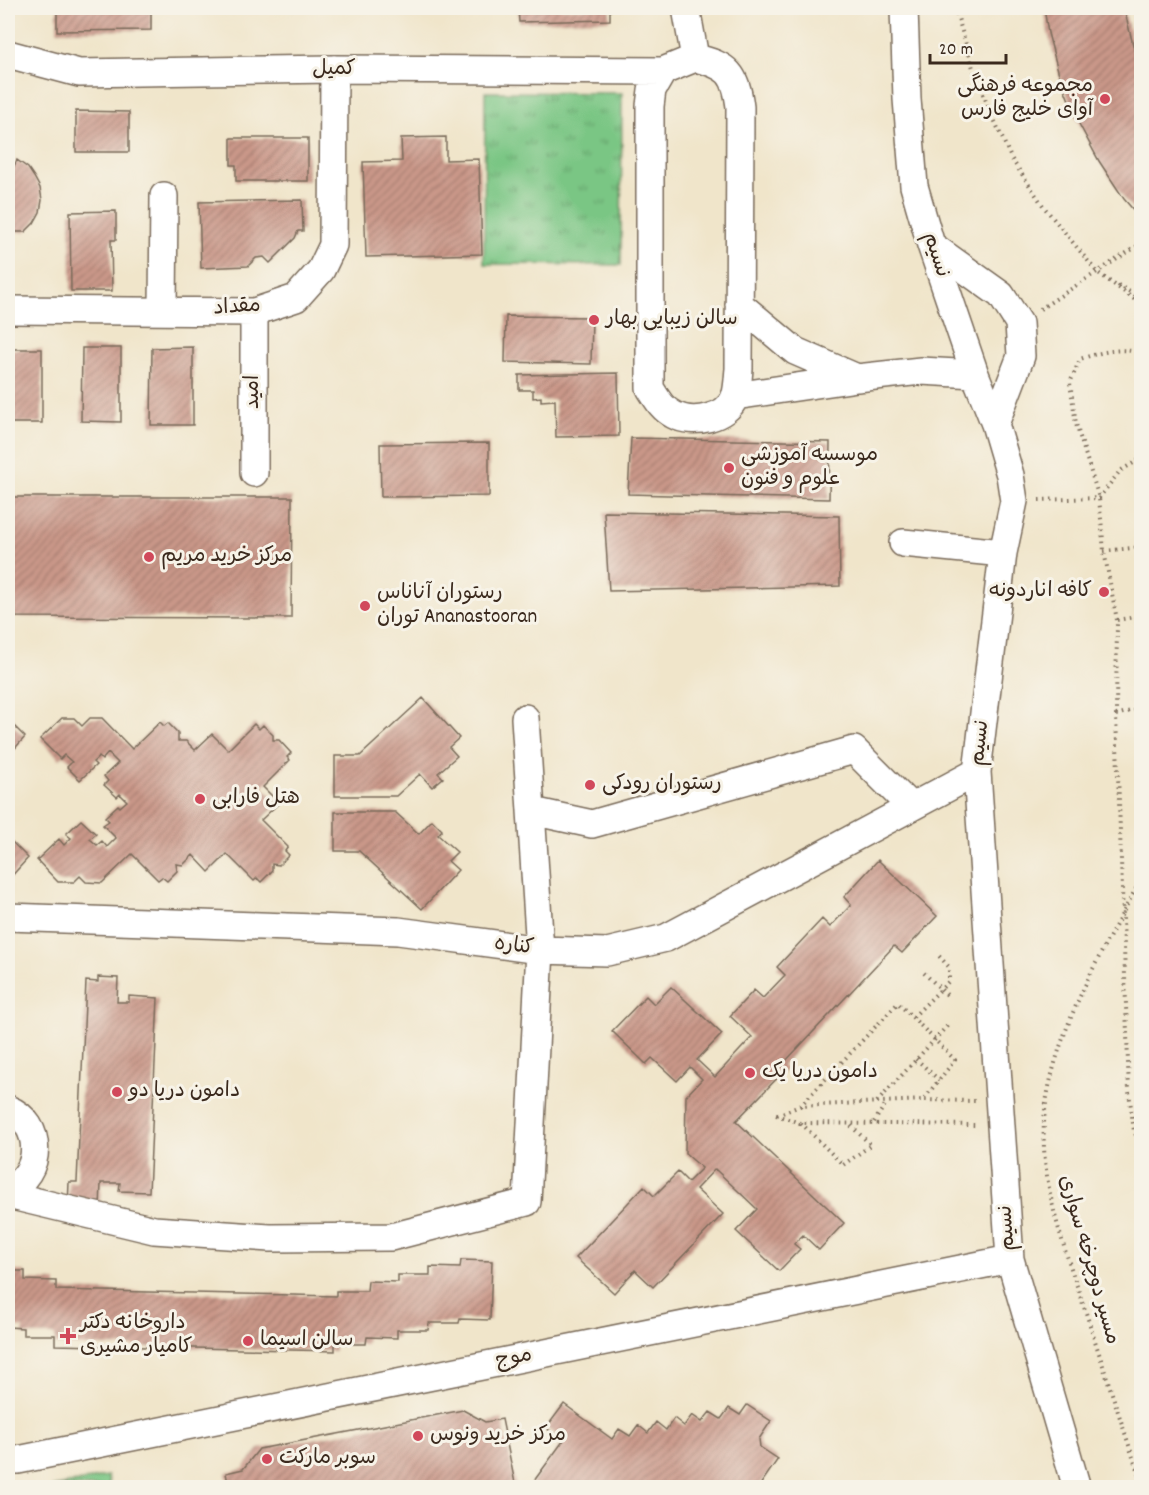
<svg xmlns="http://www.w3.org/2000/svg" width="1149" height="1495" font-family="Dekko,'Playpen Sans Arabic',sans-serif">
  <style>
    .grass { fill: url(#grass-tufts); stroke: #5a7851; stroke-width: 1.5 }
    .building { fill: url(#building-hatch) }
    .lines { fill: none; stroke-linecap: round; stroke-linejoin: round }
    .minor-casing { stroke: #7a6b5a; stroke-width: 30 }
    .path { stroke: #7a6b5a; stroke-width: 4; stroke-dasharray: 1.5 4.5; stroke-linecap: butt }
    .minor { stroke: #fff; stroke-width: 27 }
    .poi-dot { fill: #d1495b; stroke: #f7f3e8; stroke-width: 2 }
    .labels { text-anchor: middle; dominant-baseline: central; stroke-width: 6; stroke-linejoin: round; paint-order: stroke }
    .street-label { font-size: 21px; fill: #3b2a1e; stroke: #f7f3e8 }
    .poi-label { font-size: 21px; fill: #3b2a1e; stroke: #f7f3e8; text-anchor: start }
  </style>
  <defs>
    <pattern id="grass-tufts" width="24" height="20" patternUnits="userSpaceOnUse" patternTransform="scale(1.5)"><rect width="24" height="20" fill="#7ac684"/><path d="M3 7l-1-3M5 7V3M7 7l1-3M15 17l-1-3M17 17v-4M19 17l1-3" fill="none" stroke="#65a16b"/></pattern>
    <pattern id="building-hatch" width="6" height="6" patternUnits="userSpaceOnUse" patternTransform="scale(1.5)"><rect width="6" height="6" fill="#ca9889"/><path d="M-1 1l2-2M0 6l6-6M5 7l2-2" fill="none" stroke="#a57c6f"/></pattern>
  </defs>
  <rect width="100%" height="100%" fill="#f7f3e8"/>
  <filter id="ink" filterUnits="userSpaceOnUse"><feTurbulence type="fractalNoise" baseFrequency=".0167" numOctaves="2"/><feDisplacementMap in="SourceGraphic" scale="12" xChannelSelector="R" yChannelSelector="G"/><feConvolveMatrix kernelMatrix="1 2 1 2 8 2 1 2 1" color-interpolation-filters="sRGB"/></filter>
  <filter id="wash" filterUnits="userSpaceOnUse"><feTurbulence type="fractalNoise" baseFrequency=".008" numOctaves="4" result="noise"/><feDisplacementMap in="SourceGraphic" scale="24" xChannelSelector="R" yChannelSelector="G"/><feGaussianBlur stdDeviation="1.35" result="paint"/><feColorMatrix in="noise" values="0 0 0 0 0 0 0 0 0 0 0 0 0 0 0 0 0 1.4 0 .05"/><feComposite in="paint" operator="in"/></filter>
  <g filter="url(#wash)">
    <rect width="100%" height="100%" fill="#f0e5ca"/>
    <path class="grass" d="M 485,92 L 622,93 L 621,265 L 484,264 Z
      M 108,1476 L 110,1487 L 52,1487 Z"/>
    <g id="blocks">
      <path class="building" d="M 57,8 L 151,8 L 151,30 L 57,31 Z
        M 518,8 L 610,8 L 610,20 L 519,22 Z
        M 1044,8 L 1124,8 L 1135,53 L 1142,69 L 1142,220 L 1124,199 L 1099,161 L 1077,120 L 1060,78 L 1048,33 Z
        M 76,111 L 129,112 L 129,152 L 76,152 Z
        M 446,137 L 446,160 L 479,159 L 482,254 L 366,257 L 363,162 L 402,161 L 401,138 Z
        M 231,138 L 308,138 L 308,181 L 236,181 L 236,165 L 231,165 Z
        M 17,160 L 28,168 L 34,177 L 40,188 L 42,200 L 40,212 L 34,223 L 25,232 L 8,232 L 8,165 L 14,166 Z
        M 302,200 L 303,231 L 298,231 L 295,238 L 270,263 L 264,257 L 256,258 L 248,266 L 201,268 L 199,202 Z
        M 116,211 L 116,240 L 111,240 L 112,291 L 71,291 L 70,212 Z
        M 506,316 L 592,317 L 591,364 L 505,362 Z
        M 193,347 L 193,425 L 151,425 L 152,348 Z
        M 82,348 L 121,348 L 121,422 L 81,421 Z
        M 8,349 L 42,349 L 42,423 L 8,423 Z
        M 618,373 L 619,436 L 556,437 L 555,400 L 541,401 L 541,397 L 533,398 L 533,390 L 519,390 L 519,375 Z
        M 631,438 L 830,442 L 829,499 L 628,494 Z
        M 489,443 L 489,496 L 381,497 L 380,444 Z
        M 8,497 L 292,497 L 291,618 L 8,617 Z
        M 604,512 L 839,516 L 840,586 L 609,591 Z
        M 423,698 L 459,738 L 449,747 L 457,756 L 438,773 L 443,778 L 432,787 L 420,774 L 396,796 L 335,796 L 335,756 L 360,756 Z
        M 62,718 L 74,718 L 82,726 L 90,718 L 102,718 L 132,749 L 160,722 L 164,726 L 168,723 L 178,733 L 178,741 L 186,741 L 195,750 L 212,734 L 228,750 L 254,724 L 259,729 L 263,725 L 273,735 L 273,740 L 279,740 L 291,753 L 287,757 L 290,760 L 263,787 L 279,803 L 261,820 L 288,847 L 285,851 L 289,855 L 279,865 L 272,864 L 272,871 L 261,882 L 257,878 L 254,881 L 227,854 L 209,872 L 193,855 L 183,865 L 176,864 L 177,871 L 167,881 L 162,877 L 158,880 L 132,854 L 102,883 L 86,882 L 80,876 L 74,882 L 58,882 L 37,860 L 59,839 L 64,845 L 71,838 L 66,834 L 81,820 L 96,834 L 90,839 L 97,845 L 102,841 L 107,847 L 116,838 L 103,825 L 109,821 L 105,817 L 118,805 L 120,807 L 127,801 L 120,794 L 117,797 L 104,785 L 108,781 L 104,776 L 118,763 L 108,753 L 102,760 L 99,757 L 93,762 L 96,765 L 80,780 L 67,767 L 72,762 L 64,755 L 60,759 L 40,739 Z
        M 8,720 L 25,737 L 8,756 Z
        M 335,812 L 395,812 L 419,834 L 432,820 L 442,830 L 438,835 L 457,852 L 448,861 L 458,870 L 422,909 L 359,851 L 335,851 Z
        M 8,838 L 28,858 L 8,880 Z
        M 878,860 L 937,916 L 902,953 L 894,946 L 782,1065 L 786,1069 L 736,1121 L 844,1223 L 819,1250 L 803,1235 L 794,1244 L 800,1249 L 779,1271 L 736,1231 L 757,1209 L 715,1169 L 696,1189 L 723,1214 L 653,1287 L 635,1270 L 614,1293 L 576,1258 L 644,1186 L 654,1196 L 678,1172 L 688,1182 L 702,1168 L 685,1153 L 686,1096 L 702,1079 L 690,1067 L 677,1081 L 652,1058 L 646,1064 L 612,1031 L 646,996 L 654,1004 L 671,987 L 722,1034 L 697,1060 L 715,1077 L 752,1037 L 730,1016 L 754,990 L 763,998 L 785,975 L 777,967 L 822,919 L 830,927 L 851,905 L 844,897 Z
        M 98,977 L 118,978 L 117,1002 L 129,1002 L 129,996 L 158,998 L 149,1192 L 119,1191 L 120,1183 L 101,1183 L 100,1208 L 68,1206 L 69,1182 L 77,1182 L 86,981 L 98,982 Z
        M 461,1260 L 492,1261 L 490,1320 L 460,1319 L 459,1323 L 429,1323 L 428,1330 L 397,1330 L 397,1338 L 367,1337 L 366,1344 L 335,1344 L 335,1351 L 55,1345 L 55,1335 L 23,1335 L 23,1328 L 8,1327 L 8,1271 L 25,1271 L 25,1280 L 56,1281 L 56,1290 L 336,1296 L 336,1291 L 367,1291 L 368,1281 L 398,1282 L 398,1275 L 430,1275 L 430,1267 L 460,1268 Z
        M 564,1404 L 612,1439 L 619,1429 L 630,1436 L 638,1425 L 648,1433 L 656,1422 L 666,1430 L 674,1418 L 684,1426 L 692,1415 L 702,1422 L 710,1412 L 721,1419 L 729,1408 L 740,1415 L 747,1405 L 771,1421 L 759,1439 L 760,1447 L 778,1459 L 758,1488 L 746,1488 L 743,1485 L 742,1488 L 532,1488 L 531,1485 L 564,1440 L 546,1428 Z
        M 463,1410 L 485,1422 L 502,1419 L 516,1488 L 229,1488 L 226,1473 L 243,1469 L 259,1449 Z"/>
    </g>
  </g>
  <g filter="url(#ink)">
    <use href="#blocks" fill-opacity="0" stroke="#7a6b5a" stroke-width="1.5"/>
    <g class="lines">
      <defs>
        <path id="minor" d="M 686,8 L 695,58
          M 904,8 L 907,99 L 914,186 L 931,245 L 975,374 L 995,424 L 1010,475 L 1014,501 L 1003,553 L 977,772 L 1010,1259 L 1077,1488
          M 8,54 L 79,73 L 334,69 L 663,71
          M 695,58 C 728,65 736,74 740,107 L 739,369 C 738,377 738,389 735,397 C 727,418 693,425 674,415 C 662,409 657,399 650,388 L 650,106 L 652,90 L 663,71 Z
          M 931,245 L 1001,295 L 1019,323 L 1021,356 L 995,424
          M 739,304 L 795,351 L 857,378
          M 8,310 L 254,312 L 296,298 L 321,270 L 333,245 L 334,69
          M 163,310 L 164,196
          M 254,312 L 254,473
          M 735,396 L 857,378 L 921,371 L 975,374
          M 903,543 L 1003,553
          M 532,811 L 592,824 L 854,750 L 911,807
          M 8,917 L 398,931 L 540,950 L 607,952 L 666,938 L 977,772
          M 8,1109 C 44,1123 43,1175 8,1189
          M 8,1195 L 154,1230 L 270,1238 L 391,1237 L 527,1202 L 540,950 L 525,718
          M 8,1460 L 18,1460 L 1010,1259"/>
      </defs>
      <use href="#minor" class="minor-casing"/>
      <path class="path" d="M 955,8 L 976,78 L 1011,158 L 1044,207 L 1097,272 L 1142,305
        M 1118,285 L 1142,299
        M 1040,309 L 1142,243
        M 1142,353 C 1119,347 1102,352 1080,359 L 1070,383 L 1076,424 L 1099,498 L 1104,551 L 1117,620 L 1116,715 L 1129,1092 L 1134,1131 L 1142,1148
        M 1039,500 L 1099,498 L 1120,471 L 1142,458
        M 1104,551 L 1142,547
        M 1117,620 L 1142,616
        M 1116,715 L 1142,708
        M 1142,878 C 1104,946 1058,1026 1046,1103 C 1035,1175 1065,1249 1087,1316 C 1105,1372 1123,1428 1142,1484
        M 924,973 L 949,997
        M 913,1017 L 949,981 L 949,967 L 939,956
        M 916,1059 L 939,1080
        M 877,1102 L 949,1024
        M 800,1106 L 898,1003 L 955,1060 L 923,1100
        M 776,1115 L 800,1123 L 976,1125
        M 777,1115 L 800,1106 L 923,1100 L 975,1101
        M 874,1122 L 887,1102
        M 801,1123 L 843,1165 L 871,1145 L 848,1123"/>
      <use href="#minor" class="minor"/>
    </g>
  </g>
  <g class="poi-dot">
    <circle cx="1105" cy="99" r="6"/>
    <circle cx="594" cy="320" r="6"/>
    <circle cx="729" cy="468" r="6"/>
    <circle cx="149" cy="557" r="6"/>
    <circle cx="1104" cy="592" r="6"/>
    <circle cx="365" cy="606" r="6"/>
    <circle cx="590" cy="785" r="6"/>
    <circle cx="200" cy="799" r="6"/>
    <circle cx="750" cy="1073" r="6"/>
    <circle cx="117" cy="1092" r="6"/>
    <path d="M65 1327h6v6h6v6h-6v6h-6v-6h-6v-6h6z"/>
    <circle cx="248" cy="1341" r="6"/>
    <circle cx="418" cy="1436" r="6"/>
    <circle cx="267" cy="1459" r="6"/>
  </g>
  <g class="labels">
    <g class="street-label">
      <text x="334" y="70">کمیل</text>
      <text transform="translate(935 255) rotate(72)">نسیم</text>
      <text transform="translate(237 308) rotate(-4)">مقداد</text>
      <text transform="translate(254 392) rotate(-90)">امید</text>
      <text transform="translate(981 743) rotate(-84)">نسیم</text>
      <text transform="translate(514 947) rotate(7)">کناره</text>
      <text transform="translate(1008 1228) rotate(-94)">نسیم</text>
      <text transform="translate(1088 1260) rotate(74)">مسیر دوچرخه سواری</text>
      <text transform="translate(514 1359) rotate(-11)">موج</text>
    </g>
    <g class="poi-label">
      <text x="1093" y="87" text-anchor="end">مجموعه فرهنگی<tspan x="1093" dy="24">آوای خلیج فارس</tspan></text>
      <text x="606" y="320">سالن زیبایی بهار</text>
      <text x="741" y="456">موسسه آموزشی<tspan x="741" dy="24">علوم و فنون</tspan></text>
      <text x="161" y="557">مرکز خرید مریم</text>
      <text x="1092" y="592" text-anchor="end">کافه اناردونه</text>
      <text x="377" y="594">رستوران آناناس<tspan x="377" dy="24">توران Ananastooran</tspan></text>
      <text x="602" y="785">رستوران رودکی</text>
      <text x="212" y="799">هتل فارابی</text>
      <text x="762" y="1073">دامون دریا یک</text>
      <text x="129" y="1092">دامون دریا دو</text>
      <text x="80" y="1324">داروخانه دکتر<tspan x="80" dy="24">کامیار مشیری</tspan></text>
      <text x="260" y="1341">سالن اسیما</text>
      <text x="430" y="1436">مرکز خرید ونوس</text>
      <text x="279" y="1459">سوبر ماركت</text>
    </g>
  </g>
  <rect width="1149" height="1495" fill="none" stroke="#f7f3e8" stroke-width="30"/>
  <path d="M930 54v9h76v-9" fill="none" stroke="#3b2a1e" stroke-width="3"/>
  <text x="939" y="54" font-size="18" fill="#3b2a1e" stroke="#f7f3e8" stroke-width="4.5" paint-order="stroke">20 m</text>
</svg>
